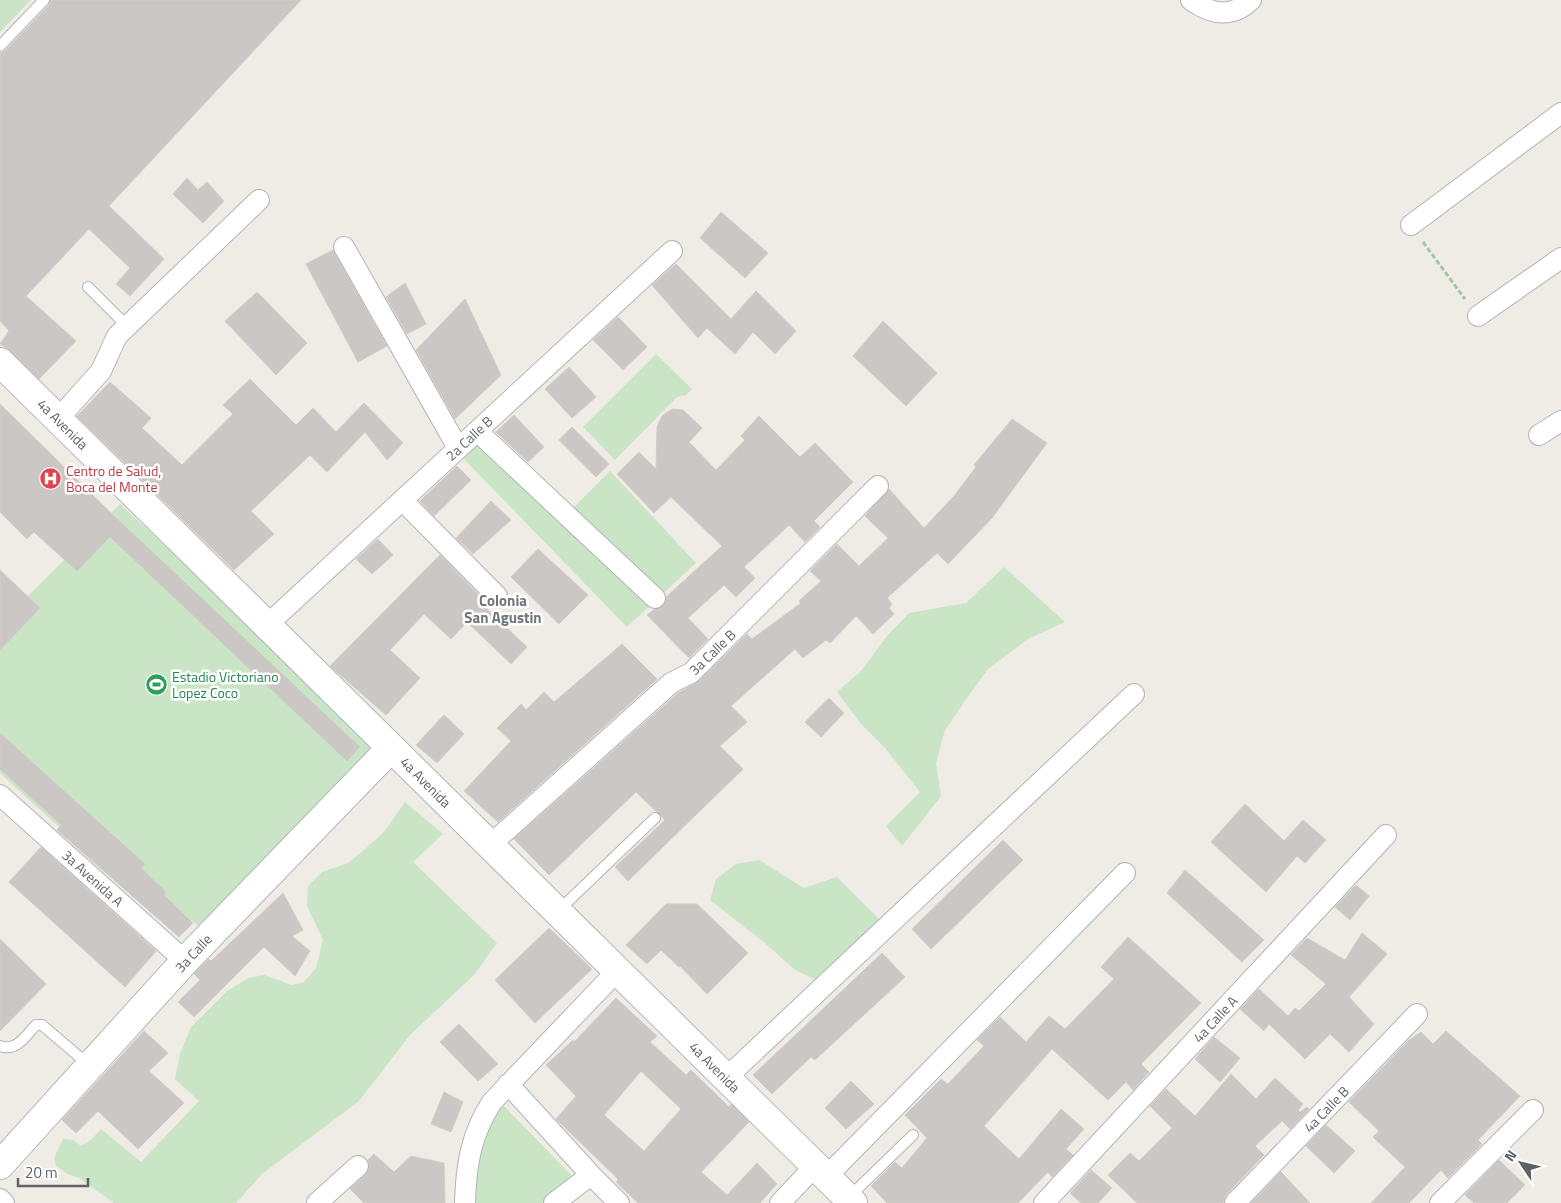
<svg xmlns="http://www.w3.org/2000/svg" width="1561" height="1203" font-family="'Titillium Web',sans-serif">
  <style>
    .green { fill: #c9e5c5 }
    .building { fill: #cbc7c4; stroke: #d4cdc5; fill-rule: evenodd }
    .lines { fill: none; stroke-linecap: round; stroke-linejoin: round }
    .lane-casing { stroke: #b1b4b8; stroke-width: 12 }
    .street-casing { stroke: #b1b4b8; stroke-width: 22 }
    .secondary-casing { stroke: #b3b6ba; stroke-width: 30 }
    .path { stroke: #a0c8a5; stroke-width: 3; stroke-dasharray: 5 2.5; stroke-linecap: butt }
    .lane { stroke: #fff; stroke-width: 10 }
    .street { stroke: #fff; stroke-width: 20 }
    .secondary { stroke: #fff; stroke-width: 28 }
    .labels { text-anchor: middle; dominant-baseline: central; stroke-width: 5; stroke-linejoin: round; paint-order: stroke }
    .street-label { font-size: 14px; fill: #5e6266; stroke: #fff }
    .health-label { font-size: 14px; fill: #be3a42; stroke: #fff; text-anchor: start }
    .leisure-label { font-size: 14px; fill: #27864d; stroke: #fff; text-anchor: start }
    .neighbourhood-label { font-size: 15px; font-weight: bold; fill: #6f7578; stroke: #fff }
  </style>
  <rect width="100%" height="100%" fill="#efece6"/>
  <path class="green" d="M 0,0 L 31,0 L 0,32 Z
    M 656,354 L 692,389 L 686,395 L 677,397 L 615,460 L 583,427 Z
    M 489,429 L 568,513 L 610,471 L 696,563 L 627,627 L 462,457 Z
    M 120,504 L 377,744 L 198,926 L 171,902 L 157,917 L 0,773 L 0,624 Z
    M 1004,567 L 1065,622 L 1028,639 L 988,669 L 969,695 L 945,730 L 936,763 L 941,796 L 902,846 L 886,826 L 920,792 L 885,748 L 862,725 L 837,692 L 861,671 L 887,636 L 909,613 L 966,603 Z
    M 405,802 L 443,834 L 413,862 L 497,943 L 474,975 L 410,1035 L 359,1101 L 262,1174 L 236,1203 L 114,1203 L 79,1178 L 68,1174 L 56,1166 L 54,1158 L 63,1139 L 73,1140 L 81,1146 L 91,1140 L 101,1129 L 141,1162 L 199,1101 L 175,1079 L 180,1054 L 191,1027 L 227,991 L 248,978 L 264,975 L 292,985 L 304,982 L 316,968 L 323,940 L 307,906 L 308,886 L 322,872 L 348,863 L 363,851 L 383,833 Z
    M 759,860 L 804,888 L 837,877 L 882,922 L 822,977 L 814,979 L 795,970 L 765,943 L 710,900 L 716,879 L 736,864 Z
    M 502,1104 L 578,1182 L 554,1203 L 465,1203 L 486,1124 Z"/>
  <path class="building" d="M 51,0 L 301,0 L 109,206 L 164,259 L 130,296 L 116,284 L 130,268 L 89,229 L 26,296 L 76,341 L 39,379 L 11,351 L 0,344 L 9,331 L 0,321 L 0,53 L 5,51 L 49,5 Z
    M 187,178 L 198,190 L 207,182 L 224,201 L 203,223 L 173,194 Z
    M 721,212 L 768,253 L 745,278 L 700,238 Z
    M 333,250 L 387,346 L 358,362 L 306,264 Z
    M 676,264 L 731,319 L 756,291 L 796,331 L 775,354 L 753,332 L 735,354 L 707,328 L 698,338 L 652,285 Z
    M 405,283 L 426,324 L 407,334 L 386,297 Z
    M 257,292 L 307,343 L 276,375 L 225,321 Z
    M 465,299 L 501,375 L 455,419 L 416,350 Z
    M 618,317 L 647,347 L 623,370 L 593,340 Z
    M 883,321 L 937,373 L 906,406 L 853,356 Z
    M 569,367 L 596,397 L 572,418 L 545,389 Z
    M 250,379 L 296,425 L 313,408 L 336,432 L 364,403 L 403,443 L 387,460 L 365,432 L 327,472 L 310,455 L 251,511 L 274,534 L 234,570 L 77,416 L 110,382 L 151,418 L 142,428 L 182,465 L 233,414 L 223,405 Z
    M 0,404 L 112,514 L 360,747 L 347,761 L 110,537 L 77,571 L 34,532 L 27,539 L 0,512 Z
    M 672,409 L 683,410 L 702,428 L 689,442 L 716,470 L 745,440 L 741,436 L 759,416 L 800,457 L 815,443 L 853,482 L 814,521 L 820,527 L 805,542 L 789,525 L 744,567 L 755,578 L 736,597 L 724,585 L 688,618 L 708,639 L 689,658 L 647,615 L 653,610 L 663,606 L 666,597 L 722,546 L 671,497 L 654,513 L 617,474 L 639,452 L 656,469 L 657,427 L 662,416 Z
    M 514,415 L 544,447 L 528,462 L 496,432 Z
    M 1012,419 L 1047,443 L 992,518 L 948,564 L 937,553 L 887,598 L 892,604 L 889,608 L 894,614 L 873,634 L 856,616 L 830,643 L 826,640 L 803,658 L 795,649 L 731,706 L 747,722 L 720,746 L 743,769 L 628,881 L 615,867 L 665,820 L 636,792 L 549,875 L 514,839 L 678,693 L 699,681 L 747,634 L 752,639 L 801,603 L 799,601 L 821,581 L 810,571 L 837,544 L 859,566 L 888,538 L 865,516 L 889,489 L 924,528 L 954,496 L 976,467 L 974,465 Z
    M 572,427 L 609,464 L 596,477 L 559,440 Z
    M 457,466 L 471,480 L 434,516 L 420,501 Z
    M 491,501 L 511,520 L 473,554 L 456,538 Z
    M 378,539 L 393,555 L 372,574 L 356,559 Z
    M 538,549 L 588,595 L 559,624 L 511,577 Z
    M 440,555 L 487,603 L 484,606 L 527,647 L 511,664 L 467,622 L 451,639 L 424,614 L 390,650 L 420,678 L 386,715 L 330,666 Z
    M 0,570 L 40,608 L 0,650 Z
    M 622,644 L 657,679 L 498,822 L 464,791 L 511,741 L 497,728 L 521,704 L 526,710 L 544,692 L 554,702 Z
    M 829,698 L 844,713 L 821,737 L 805,722 Z
    M 444,715 L 464,734 L 437,763 L 416,745 Z
    M 0,733 L 145,864 L 141,868 L 166,892 L 164,895 L 193,923 L 179,937 L 57,830 L 61,825 L 0,769 Z
    M 1245,804 L 1284,841 L 1303,820 L 1326,840 L 1305,863 L 1297,856 L 1266,892 L 1211,842 Z
    M 1003,840 L 1023,860 L 931,949 L 912,929 Z
    M 41,847 L 156,951 L 125,987 L 9,882 Z
    M 1185,870 L 1264,940 L 1242,962 L 1167,893 Z
    M 1356,885 L 1369,896 L 1350,920 L 1335,907 Z
    M 283,893 L 303,930 L 292,936 L 310,951 L 295,976 L 264,947 L 194,1017 L 178,1002 L 200,980 L 194,974 L 209,959 L 211,961 Z
    M 666,904 L 697,904 L 748,953 L 707,994 L 680,966 L 679,967 L 661,950 L 647,964 L 626,945 Z
    M 549,928 L 592,969 L 535,1023 L 495,980 Z
    M 1362,933 L 1387,954 L 1349,997 L 1374,1024 L 1349,1052 L 1330,1034 L 1305,1059 L 1269,1024 L 1264,1031 L 1240,1009 L 1259,989 L 1288,1016 L 1295,1008 L 1299,1011 L 1326,984 L 1291,955 L 1307,938 L 1345,960 Z
    M 1128,937 L 1201,1003 L 1141,1064 L 1149,1072 L 1133,1090 L 1126,1082 L 1108,1100 L 1052,1049 L 984,1126 L 1019,1159 L 1061,1109 L 1084,1129 L 1066,1149 L 1073,1155 L 1052,1177 L 1048,1172 L 1018,1203 L 887,1203 L 871,1186 L 895,1162 L 902,1168 L 927,1138 L 905,1115 L 941,1079 L 948,1084 L 984,1046 L 977,1040 L 1000,1017 L 1026,1042 L 1049,1016 L 1065,1029 L 1114,979 L 1101,967 Z
    M 0,939 L 46,984 L 0,1031 Z
    M 882,953 L 905,977 L 815,1060 L 811,1057 L 772,1094 L 753,1075 Z
    M 616,998 L 657,1036 L 650,1042 L 686,1075 L 691,1070 L 729,1107 L 731,1104 L 749,1122 L 701,1172 L 727,1195 L 757,1163 L 777,1184 L 760,1203 L 638,1203 L 616,1182 L 618,1179 L 556,1119 L 576,1096 L 546,1065 L 573,1040 L 574,1042 ZM 641,1071 L 681,1109 L 644,1151 L 604,1115 Z
    M 459,1024 L 498,1064 L 478,1081 L 440,1042 Z
    M 144,1031 L 168,1053 L 149,1071 L 184,1103 L 138,1149 L 98,1111 L 76,1133 L 62,1120 Z
    M 1446,1031 L 1520,1096 L 1478,1140 L 1482,1144 L 1448,1178 L 1441,1170 L 1409,1203 L 1371,1203 L 1405,1167 L 1373,1137 L 1379,1131 L 1349,1102 L 1408,1041 L 1421,1032 L 1433,1044 Z
    M 1214,1037 L 1240,1058 L 1220,1082 L 1195,1059 Z
    M 1231,1074 L 1256,1099 L 1275,1078 L 1303,1104 L 1298,1110 L 1300,1112 L 1307,1107 L 1309,1109 L 1290,1129 L 1282,1121 L 1255,1146 L 1264,1155 L 1226,1195 L 1223,1203 L 1137,1203 L 1108,1175 L 1130,1153 L 1139,1161 L 1172,1128 L 1150,1106 L 1166,1089 L 1195,1116 Z
    M 851,1081 L 874,1104 L 846,1129 L 825,1108 Z
    M 444,1092 L 463,1102 L 451,1132 L 431,1124 Z
    M 1326,1125 L 1355,1151 L 1334,1173 L 1306,1146 Z
    M 374,1154 L 394,1172 L 411,1156 L 444,1163 L 445,1203 L 364,1203 L 350,1189 L 366,1174 L 369,1169 L 368,1160 Z
    M 1499,1160 L 1525,1185 L 1507,1203 L 1474,1203 L 1465,1195 Z
    M 1091,1170 L 1112,1188 L 1098,1203 L 1081,1203 L 1070,1193 Z
    M 1281,1172 L 1310,1203 L 1251,1203 Z"/>
  <g class="lines">
    <defs>
      <path id="lane" d="M 0,46 L 44,0
        M 88,287 L 127,326
        M 558,911 L 655,818
        M 0,1046 C 17,1052 25,1036 36,1025 L 42,1025 L 89,1065
        M 849,1197 L 913,1135"/>
      <path id="street" d="M 1191,0 C 1212,15 1232,18 1251,0
        M 1411,225 L 1561,113
        M 344,247 L 458,448
        M 1478,316 L 1561,258
        M 58,419 L 101,371 L 117,336 L 259,200
        M 477,431 L 655,598
        M 1539,435 L 1561,421
        M 402,500 L 497,596
        M 267,625 L 672,251
        M 0,795 L 185,961
        M 490,845 L 671,683 L 691,673 L 878,486
        M 726,1078 L 1134,694
        M 508,1084 L 591,1175 L 619,1203
        M 826,1177 L 1125,873
        M 0,1199 L 4,1203
        M 317,1203 L 358,1166
        M 465,1203 C 466,1165 471,1134 492,1102 L 617,971
        M 554,1203 L 591,1175
        M 780,1203 L 815,1166
        M 1044,1203 L 1386,835
        M 1235,1203 L 1417,1014
        M 1440,1203 L 1533,1110"/>
      <path id="secondary" d="M 0,362 L 853,1203
        M 0,1165 L 185,961 L 391,748"/>
    </defs>
    <use href="#lane" class="lane-casing"/>
    <use href="#street" class="street-casing"/>
    <use href="#secondary" class="secondary-casing"/>
    <path class="path" d="M 1423,242 L 1465,299"/>
    <use href="#lane" class="lane"/>
    <use href="#street" class="street"/>
    <use href="#secondary" class="secondary"/>
  </g>
  <defs>
    <symbol id="hospital-disc" viewBox="-11 -11 22 22"><circle r="9.5" fill="#e0444e" stroke="#fff"/><path d="M-5-5h3v3.5h4V-5h3V5h-3V1.5h-4V5h-3Z" fill="#fff"/></symbol>
    <symbol id="stadium-disc" viewBox="-11 -11 22 22"><circle r="9.5" fill="#2e9e5b" stroke="#fff"/><path d="M0-5a6.5 5 0 1 0 0 10a6.5 5 0 1 0 0-10ZM-3.5-1.8h7v3.6h-7Z" fill="#fff"/></symbol>
  </defs>
  <g fill-rule="evenodd">
    <use href="#hospital-disc" x="38" y="466" width="25" height="25"/>
    <use href="#stadium-disc" x="144" y="672" width="25" height="25"/>
  </g>
  <g class="labels">
    <g class="street-label">
      <text transform="translate(63 424) rotate(45)">4a Avenida</text>
      <text transform="translate(469 438) rotate(-43)">2a Calle B</text>
      <text transform="translate(712 652) rotate(-44)">3a Calle B</text>
      <text transform="translate(426 782) rotate(45)">4a Avenida</text>
      <text transform="translate(93 878) rotate(42)">3a Avenida A</text>
      <text transform="translate(193 953) rotate(-47)">3a Calle</text>
      <text transform="translate(1215 1019) rotate(-47)">4a Calle A</text>
      <text transform="translate(715 1067) rotate(45)">4a Avenida</text>
      <text transform="translate(1326 1109) rotate(-46)">4a Calle B</text>
    </g>
    <g class="health-label">
      <text x="66" y="470">Centro de Salud,<tspan x="66" dy="16">Boca del Monte</tspan></text>
    </g>
    <g class="leisure-label">
      <text x="172" y="676">Estadio Victoriano<tspan x="172" dy="16">Lopez Coco</tspan></text>
    </g>
    <g class="neighbourhood-label">
      <text x="503" y="600">Colonia<tspan x="503" dy="17">San Agustin</tspan></text>
    </g>
  </g>
  <g transform="translate(1521 1163) rotate(305)" stroke="#ffffff" stroke-width="4" paint-order="stroke">
  <path d="M0-4L9 19L0 12L-9 19Z" fill="#5e6266"/>
  <text y="-8" font-size="14" font-weight="bold" text-anchor="middle" fill="#5e6266">N</text>
  </g>
  <path d="M18 1178v8h70v-8" fill="none" stroke="#5e6266" stroke-width="2.5"/>
  <text x="25" y="1178" font-size="15" fill="#5e6266" stroke="#ffffff" stroke-width="4" paint-order="stroke">20 m</text>
</svg>
